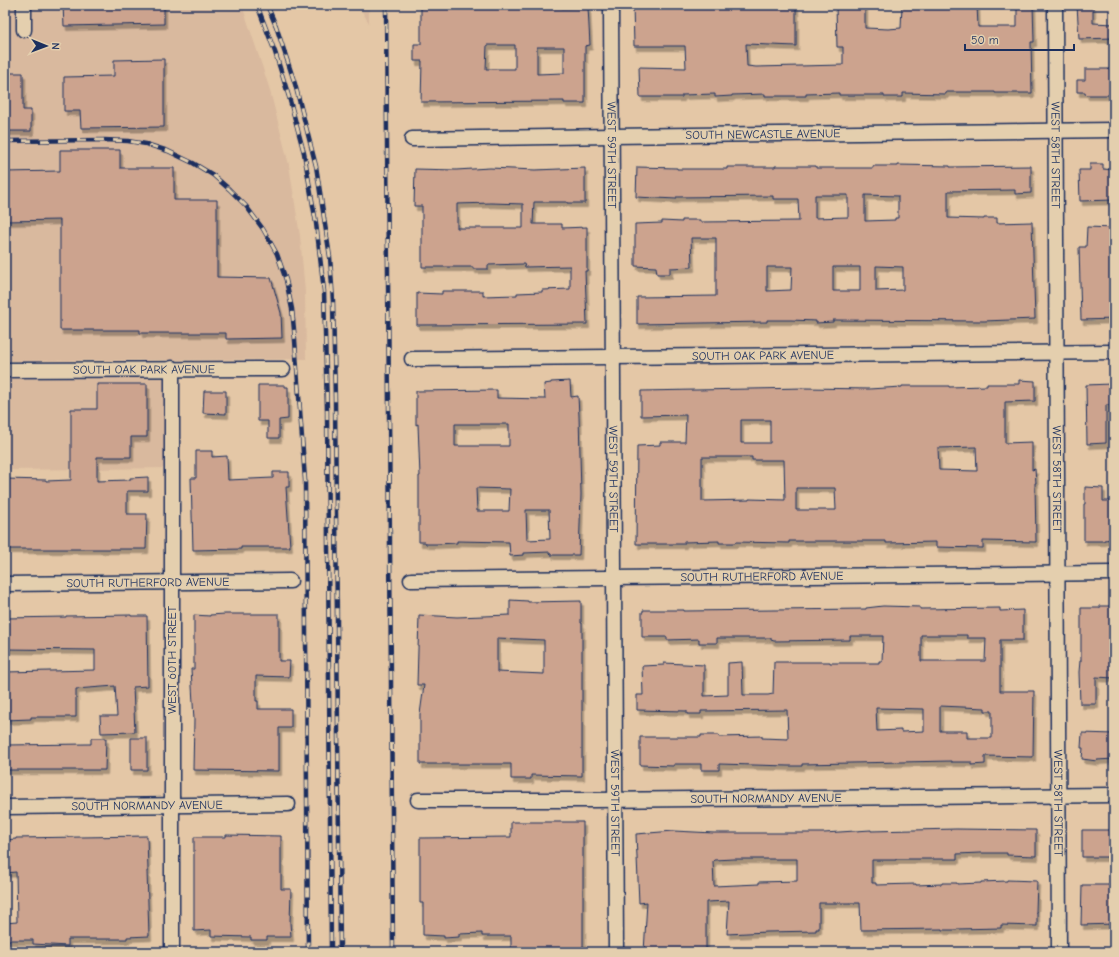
<svg xmlns="http://www.w3.org/2000/svg" width="1119" height="957" font-family="'Comic Neue',sans-serif">
  <style>
    .built { fill: #d9b99e }
    .building { fill: #cca38e; stroke: #1b2f5e; fill-rule: evenodd; filter: url(#shadow) }
    .lines { fill: none; stroke-linecap: round; stroke-linejoin: round }
    .street-casing { stroke: #1b2f5e; stroke-width: 17 }
    .street { stroke: #e4cfae; stroke-width: 14 }
    .rail-casing { stroke: #1b2f5e; stroke-width: 4.5 }
    .rail { stroke: #e4cfae; stroke-width: 3; stroke-dasharray: 9; stroke-linecap: butt }
    .labels { text-anchor: middle; dominant-baseline: central; stroke-width: 4; stroke-linejoin: round; paint-order: stroke }
    .street-label { font-size: 12px; fill: #1b2f5e; stroke: #e4cfae }
  </style>
  <defs>
    <filter id="shadow"><feDropShadow dx="2.5" dy="4.5" stdDeviation="0" flood-color="#0004"/></filter>
  </defs>
  <rect width="100%" height="100%" fill="#e4c7a6"/>
  <filter id="ink" filterUnits="userSpaceOnUse"><feTurbulence type="fractalNoise" baseFrequency=".025" numOctaves="2"/><feDisplacementMap in="SourceGraphic" scale="8" xChannelSelector="R" yChannelSelector="G"/><feConvolveMatrix kernelMatrix="1 2 1 2 8 2 1 2 1" color-interpolation-filters="sRGB"/></filter>
  <g filter="url(#ink)">
    <path class="built" d="M 5,5 L 242,5 L 269,87 L 289,165 L 300,236 L 305,292 L 306,359 L 5,361 Z
      M 358,5 L 369,5 L 369,23 Z
      M 169,377 L 170,468 L 5,470 L 5,379 Z"/>
    <path class="building" d="M 63,5 L 164,5 L 164,24 L 64,26 Z
      M 476,5 L 562,5 L 562,8 L 588,7 L 590,45 L 585,46 L 585,103 L 564,103 L 564,101 L 421,102 L 422,61 L 414,61 L 414,44 L 421,44 L 421,6 L 476,8 ZM 487,45 L 515,45 L 515,69 L 486,69 ZM 537,47 L 564,47 L 564,73 L 537,74 Z
      M 633,5 L 796,5 L 796,46 L 746,44 L 747,66 L 756,67 L 843,65 L 843,47 L 837,47 L 836,5 L 865,5 L 865,28 L 888,29 L 901,28 L 902,5 L 977,5 L 978,27 L 1017,27 L 1017,5 L 1033,5 L 1034,42 L 1031,42 L 1032,93 L 995,93 L 995,92 L 946,92 L 946,94 L 903,93 L 903,97 L 884,97 L 884,95 L 839,95 L 839,93 L 806,94 L 806,96 L 765,96 L 765,94 L 732,95 L 732,96 L 715,97 L 715,94 L 682,95 L 682,97 L 640,97 L 639,67 L 686,68 L 685,46 L 634,46 Z
      M 1077,5 L 1093,5 L 1093,23 L 1114,24 L 1114,38 L 1079,39 Z
      M 164,59 L 164,127 L 81,128 L 80,111 L 64,111 L 64,77 L 114,76 L 114,60 Z
      M 1085,69 L 1114,69 L 1114,95 L 1086,95 L 1085,92 L 1077,92 L 1077,80 L 1085,80 Z
      M 5,73 L 23,73 L 23,110 L 31,110 L 31,131 L 5,131 Z
      M 60,150 L 120,150 L 120,168 L 174,168 L 174,200 L 217,200 L 217,277 L 271,278 L 281,313 L 282,338 L 226,339 L 226,333 L 140,333 L 140,330 L 60,330 L 60,220 L 5,221 L 5,172 L 60,171 Z
      M 1090,164 L 1103,164 L 1103,169 L 1114,170 L 1114,200 L 1080,201 L 1079,170 L 1090,170 Z
      M 898,165 L 950,166 L 950,167 L 1031,166 L 1031,193 L 1015,194 L 1015,190 L 948,191 L 948,218 L 984,219 L 984,218 L 997,218 L 997,223 L 1032,222 L 1035,319 L 984,321 L 833,320 L 833,322 L 816,323 L 816,321 L 791,320 L 767,320 L 767,322 L 637,324 L 637,297 L 716,296 L 716,238 L 691,238 L 692,267 L 670,268 L 670,274 L 657,274 L 656,267 L 635,266 L 635,224 L 662,223 L 662,221 L 682,222 L 682,220 L 700,220 L 700,222 L 799,221 L 798,199 L 773,199 L 773,196 L 676,197 L 676,199 L 636,197 L 637,167 L 677,168 L 677,169 L 727,169 L 727,167 L 775,167 L 775,166 L 816,166 L 816,168 L 873,168 L 873,166 L 898,166 ZM 815,195 L 848,195 L 848,217 L 815,218 ZM 865,195 L 898,196 L 898,218 L 895,218 L 895,220 L 865,221 ZM 876,266 L 903,267 L 903,290 L 876,291 ZM 767,267 L 792,267 L 791,290 L 767,291 ZM 833,267 L 860,267 L 860,291 L 833,291 Z
      M 490,168 L 535,170 L 585,168 L 585,203 L 567,203 L 567,202 L 534,202 L 533,224 L 562,224 L 562,228 L 587,227 L 587,271 L 585,271 L 587,324 L 417,325 L 417,293 L 442,294 L 442,291 L 483,291 L 483,296 L 517,295 L 517,293 L 542,292 L 542,290 L 570,289 L 570,266 L 525,267 L 524,264 L 488,265 L 488,269 L 473,269 L 473,267 L 422,267 L 422,206 L 414,206 L 415,169 L 456,170 ZM 491,203 L 523,204 L 523,228 L 457,228 L 457,204 Z
      M 1087,227 L 1114,228 L 1114,319 L 1081,320 L 1079,247 L 1086,247 Z
      M 1019,380 L 1035,381 L 1035,401 L 1005,402 L 1005,443 L 1032,442 L 1032,470 L 1035,469 L 1036,483 L 1035,483 L 1036,542 L 983,541 L 983,548 L 936,547 L 936,542 L 886,543 L 886,541 L 789,541 L 789,543 L 735,542 L 735,543 L 719,543 L 719,541 L 684,542 L 684,544 L 636,544 L 637,446 L 660,445 L 660,442 L 685,442 L 686,415 L 641,416 L 641,391 L 806,388 L 869,389 L 902,387 L 902,386 L 949,386 L 949,387 L 987,386 L 987,384 L 1019,384 ZM 741,420 L 770,420 L 770,443 L 741,443 ZM 976,447 L 977,471 L 939,470 L 938,448 ZM 702,457 L 752,457 L 752,460 L 784,460 L 785,500 L 749,499 L 749,500 L 702,501 ZM 796,488 L 835,488 L 836,510 L 796,510 Z
      M 570,381 L 571,397 L 578,396 L 579,416 L 581,494 L 579,555 L 551,555 L 550,552 L 524,553 L 524,555 L 510,556 L 509,542 L 457,541 L 457,543 L 436,544 L 426,544 L 425,542 L 419,542 L 419,476 L 420,476 L 418,424 L 416,425 L 416,391 L 497,390 L 497,398 L 545,399 L 544,384 L 551,383 L 551,382 ZM 455,424 L 509,424 L 509,446 L 455,446 ZM 476,488 L 510,489 L 509,511 L 477,511 ZM 526,510 L 549,510 L 550,539 L 527,540 Z
      M 97,384 L 147,384 L 147,437 L 131,437 L 131,457 L 97,457 L 97,481 L 130,480 L 130,478 L 148,477 L 148,491 L 127,491 L 127,514 L 147,514 L 146,549 L 5,549 L 5,479 L 46,480 L 46,481 L 71,480 L 71,409 L 97,409 Z
      M 1111,384 L 1111,405 L 1106,405 L 1106,443 L 1087,444 L 1086,385 Z
      M 258,385 L 285,385 L 285,387 L 288,387 L 288,419 L 279,420 L 279,438 L 268,438 L 268,421 L 258,421 Z
      M 204,391 L 226,391 L 226,414 L 203,413 Z
      M 196,451 L 212,451 L 212,457 L 227,456 L 228,480 L 273,478 L 273,472 L 289,472 L 289,487 L 286,487 L 290,547 L 241,547 L 241,549 L 193,550 L 191,478 L 196,478 Z
      M 1085,487 L 1103,488 L 1103,501 L 1114,501 L 1114,539 L 1104,540 L 1104,541 L 1084,541 L 1084,504 L 1085,504 Z
      M 510,600 L 528,601 L 528,602 L 581,601 L 581,623 L 582,623 L 582,776 L 531,775 L 531,779 L 511,779 L 511,764 L 420,764 L 420,714 L 424,685 L 417,685 L 419,615 L 457,617 L 510,615 ZM 497,638 L 544,640 L 544,674 L 497,672 Z
      M 883,606 L 920,607 L 920,609 L 1000,608 L 1000,611 L 1023,610 L 1023,640 L 1000,640 L 1000,691 L 1034,691 L 1033,757 L 985,756 L 985,764 L 971,765 L 971,762 L 951,762 L 951,761 L 802,764 L 802,766 L 788,766 L 719,764 L 719,770 L 701,770 L 701,764 L 674,764 L 674,766 L 640,765 L 640,737 L 701,737 L 701,735 L 719,735 L 719,737 L 762,736 L 762,738 L 788,739 L 787,710 L 701,711 L 701,714 L 687,714 L 687,711 L 637,710 L 637,695 L 643,695 L 642,666 L 664,665 L 664,663 L 704,665 L 704,696 L 728,695 L 728,663 L 742,662 L 743,695 L 768,695 L 773,694 L 774,662 L 830,662 L 830,663 L 879,663 L 879,661 L 882,661 L 883,636 L 850,636 L 850,640 L 774,641 L 771,640 L 771,638 L 717,638 L 717,643 L 699,643 L 699,639 L 667,640 L 667,637 L 642,637 L 642,612 L 643,612 L 643,610 L 684,610 L 684,611 L 866,609 L 866,608 ZM 921,635 L 967,635 L 967,638 L 986,638 L 985,661 L 921,661 ZM 940,706 L 985,708 L 985,711 L 992,711 L 992,738 L 967,738 L 967,731 L 940,731 ZM 876,708 L 924,709 L 924,731 L 901,732 L 901,730 L 877,731 Z
      M 1100,606 L 1114,606 L 1114,678 L 1096,677 L 1096,704 L 1080,704 L 1079,672 L 1080,661 L 1081,661 L 1081,608 L 1100,608 Z
      M 225,614 L 279,614 L 279,661 L 290,661 L 289,677 L 256,676 L 256,701 L 258,701 L 258,709 L 291,709 L 291,728 L 279,728 L 279,771 L 193,770 L 194,720 L 191,669 L 194,669 L 194,615 L 210,616 L 210,615 Z
      M 131,615 L 131,616 L 147,616 L 148,686 L 133,687 L 135,732 L 101,733 L 100,716 L 117,716 L 115,686 L 76,689 L 76,717 L 31,717 L 31,719 L 5,720 L 5,672 L 95,670 L 95,650 L 5,649 L 5,618 L 66,617 L 66,616 Z
      M 1082,733 L 1114,734 L 1114,759 L 1097,760 L 1097,761 L 1082,759 L 1083,748 L 1081,748 Z
      M 91,738 L 106,738 L 105,770 L 5,770 L 5,745 L 88,744 L 91,744 Z
      M 131,738 L 147,738 L 147,770 L 131,770 Z
      M 511,822 L 583,822 L 583,952 L 511,952 L 511,936 L 482,936 L 482,933 L 459,934 L 459,937 L 444,938 L 444,936 L 423,935 L 423,903 L 420,903 L 420,838 L 511,837 Z
      M 956,829 L 1036,830 L 1036,856 L 1007,855 L 1007,853 L 980,853 L 957,854 L 957,859 L 896,859 L 896,860 L 872,860 L 872,883 L 876,883 L 876,885 L 916,884 L 916,885 L 942,884 L 942,883 L 957,883 L 957,884 L 981,883 L 981,882 L 1007,881 L 1007,880 L 1037,881 L 1036,912 L 1037,912 L 1037,926 L 1001,925 L 1001,928 L 957,929 L 957,930 L 942,930 L 942,929 L 861,930 L 860,903 L 819,903 L 819,929 L 816,929 L 816,931 L 767,932 L 727,934 L 729,901 L 706,902 L 706,952 L 644,952 L 647,902 L 639,903 L 636,834 L 674,831 L 714,833 L 824,833 L 871,830 L 871,831 ZM 733,859 L 797,859 L 797,881 L 759,882 L 759,884 L 714,886 L 713,861 L 714,860 Z
      M 1082,830 L 1114,830 L 1114,857 L 1082,857 Z
      M 226,835 L 281,836 L 281,889 L 291,889 L 290,923 L 291,937 L 267,937 L 267,940 L 251,940 L 251,937 L 211,936 L 211,930 L 194,931 L 194,837 L 226,837 Z
      M 147,836 L 148,871 L 147,871 L 149,936 L 127,937 L 127,939 L 68,939 L 68,946 L 33,944 L 33,940 L 5,940 L 5,923 L 17,922 L 16,872 L 5,873 L 5,840 L 16,839 L 16,838 Z
      M 1082,885 L 1114,885 L 1114,924 L 1081,925 Z"/>
    <g class="lines">
      <defs>
        <g id="street">
          <path d="M 24,5 L 24,30"/>
          <path id="s1" d="M 611,5 L 616,952"/>
          <path id="s2" d="M 1055,5 L 1059,952"/>
          <path id="s3" d="M 412,139 L 612,136 L 1114,130"/>
          <path id="s4" d="M 412,359 L 1114,352"/>
          <path id="s5" d="M 5,370 L 283,369"/>
          <path id="s6" d="M 411,580 L 1114,573"/>
          <path id="s7" d="M 5,584 L 290,581"/>
          <path id="s8" d="M 418,800 L 595,800 L 1114,795"/>
          <path id="s9" d="M 5,807 L 288,804"/>
          <path d="M 172,952 L 172,368"/>
        </g>
      </defs>
      <use href="#street" class="street-casing"/>
      <use href="#street" class="street"/>
      <defs>
        <path id="rail" d="M 257,5 L 275,52 L 289,97 L 304,153 L 316,223 L 324,291 L 327,411 L 331,952
          M 267,5 L 276,26 L 295,84 L 316,166 L 330,257 L 333,301 L 335,400 L 340,952
          M 386,5 L 393,952
          M 5,141 L 104,140 L 128,141 L 146,144 L 168,151 L 193,163 L 213,175 L 229,189 L 246,206 L 263,229 L 277,254 L 286,280 L 292,309 L 295,340 L 305,480 L 308,952"/>
      </defs>
      <use href="#rail" class="rail-casing"/>
      <use href="#rail" class="rail"/>
    </g>
  </g>
  <g class="labels">
    <g class="street-label">
      <text stroke="none"><textPath href="#s3" startOffset="351">SOUTH NEWCASTLE AVENUE</textPath></text>
      <text stroke="none"><textPath href="#s1" startOffset="150">WEST 59TH STREET</textPath></text>
      <text stroke="none"><textPath href="#s2" startOffset="150">WEST 58TH STREET</textPath></text>
      <text stroke="none"><textPath href="#s4" startOffset="351">SOUTH OAK PARK AVENUE</textPath></text>
      <text stroke="none"><textPath href="#s5" startOffset="139">SOUTH OAK PARK AVENUE</textPath></text>
      <text stroke="none"><textPath href="#s2" startOffset="474">WEST 58TH STREET</textPath></text>
      <text stroke="none"><textPath href="#s1" startOffset="474">WEST 59TH STREET</textPath></text>
      <text stroke="none"><textPath href="#s6" startOffset="351">SOUTH RUTHERFORD AVENUE</textPath></text>
      <text stroke="none"><textPath href="#s7" startOffset="143">SOUTH RUTHERFORD AVENUE</textPath></text>
      <text transform="translate(172 660) rotate(-90)">WEST 60TH STREET</text>
      <text stroke="none"><textPath href="#s8" startOffset="348">SOUTH NORMANDY AVENUE</textPath></text>
      <text stroke="none"><textPath href="#s1" startOffset="798">WEST 59TH STREET</textPath></text>
      <text stroke="none"><textPath href="#s2" startOffset="798">WEST 58TH STREET</textPath></text>
      <text stroke="none"><textPath href="#s9" startOffset="142">SOUTH NORMANDY AVENUE</textPath></text>
    </g>
  </g>
  <rect width="1119" height="957" fill="none" stroke="#e4cfae" stroke-width="20"/>
  <rect x="10" y="10" width="1099" height="937" fill="none" stroke="#1b2f5e" stroke-width="1.5" filter="url(#ink)"/>
  <g transform="translate(46 46) rotate(91)" stroke="#e4cfae" stroke-width="3" paint-order="stroke">
  <path d="M0-3L7 15L0 10L-7 15Z" fill="#1b2f5e"/>
  <text y="-6" font-size="11" font-weight="bold" text-anchor="middle" fill="#1b2f5e">N</text>
  </g>
  <path d="M965 44v6h109v-6" fill="none" stroke="#1b2f5e" stroke-width="2"/>
  <text x="971" y="44" font-size="12" fill="#1b2f5e" stroke="#e4cfae" stroke-width="3" paint-order="stroke">50 m</text>
</svg>
